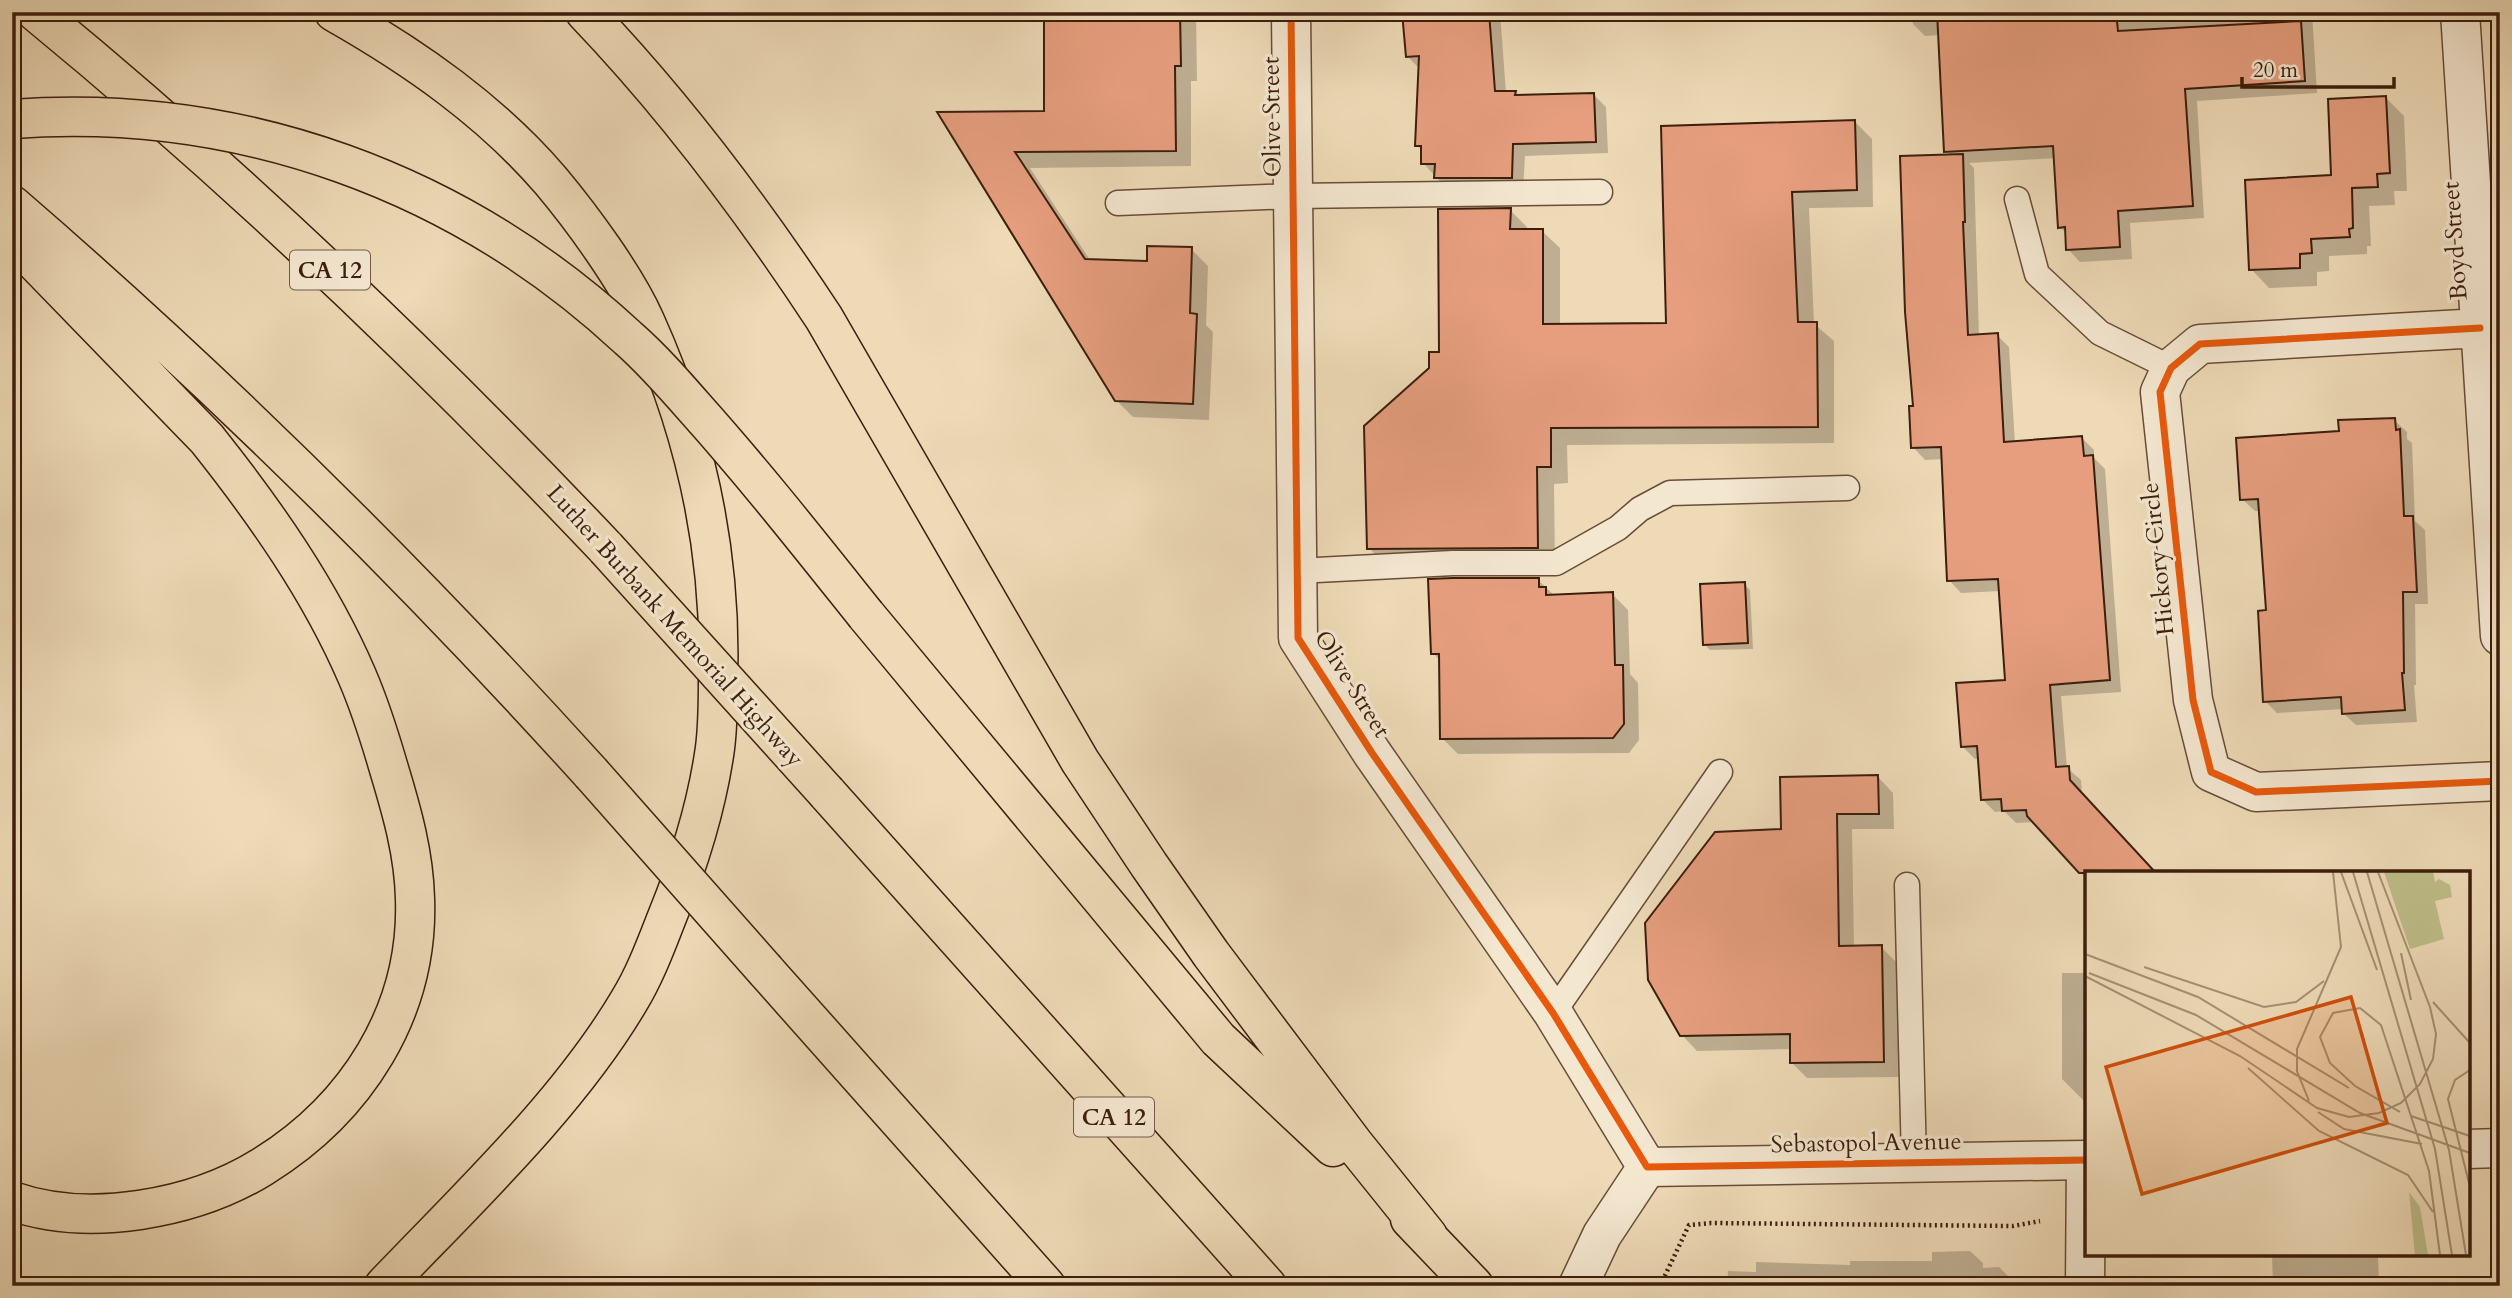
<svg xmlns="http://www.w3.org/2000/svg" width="2512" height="1298" font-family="Cardo,serif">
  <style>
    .shadow { fill: #0003 }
    .building { fill: #e69e7e; stroke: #3c1e0c; stroke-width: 2 }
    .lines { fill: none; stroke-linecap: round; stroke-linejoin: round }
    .service-casing { stroke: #684d37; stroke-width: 27 }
    .minor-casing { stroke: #684d37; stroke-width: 41 }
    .tertiary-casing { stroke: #684d37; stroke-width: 41 }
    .motorway-casing { stroke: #3c1e0c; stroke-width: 41 }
    .path { stroke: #3c1e0c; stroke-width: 4.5; stroke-dasharray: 2 3.5; stroke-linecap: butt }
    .service { stroke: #f4e7d0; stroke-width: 24 }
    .minor { stroke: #f4e7d0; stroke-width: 38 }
    .tertiary { stroke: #f4e7d0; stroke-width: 38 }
    .motorway { stroke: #eedab7; stroke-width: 38 }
    .motorway-bridge-casing { stroke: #3c1e0c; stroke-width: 41; stroke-linecap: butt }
    .motorway-bridge { stroke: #eedab7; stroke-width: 38 }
    .cycleway-casing { stroke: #f4e7d0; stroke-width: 11 }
    .cycleway { stroke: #e8590c; stroke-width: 7 }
    .labels { text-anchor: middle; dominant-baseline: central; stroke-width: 6; stroke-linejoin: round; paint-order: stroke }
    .shield { fill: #f4e7d0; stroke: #735a47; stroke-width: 2 }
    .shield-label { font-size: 23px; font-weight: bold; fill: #3c1e0c }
    .street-label { font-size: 24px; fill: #3c1e0c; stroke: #f4e7d0 }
    .inset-road { fill: none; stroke: #a78f73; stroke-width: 2 }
    .view { fill: #ce500c; fill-opacity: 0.15; stroke: #ce500c; stroke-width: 3.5 }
    .inset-edge { fill: none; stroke: #3c1e0c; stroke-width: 3.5 }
  </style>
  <rect width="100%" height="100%" fill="#eedab7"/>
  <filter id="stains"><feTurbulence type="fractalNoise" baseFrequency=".00286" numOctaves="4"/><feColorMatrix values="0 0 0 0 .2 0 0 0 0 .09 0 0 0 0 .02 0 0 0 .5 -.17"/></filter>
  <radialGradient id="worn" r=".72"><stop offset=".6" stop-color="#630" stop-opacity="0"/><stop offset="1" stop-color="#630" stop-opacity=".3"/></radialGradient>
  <path class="shadow" d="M 1046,12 L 1196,12 L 1197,81 L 1191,81 L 1191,166 L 1030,168 L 1090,260 L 1148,262 L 1191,249 L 1208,266 L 1206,325 L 1213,332 L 1209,420 L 1133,417 L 1116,400 L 940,114 L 1046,113 Z
    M 1404,12 L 1500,12 L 1506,93 L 1515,93 L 1519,97 L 1594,95 L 1606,107 L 1608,153 L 1525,156 L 1523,190 L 1448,190 L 1423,163 L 1423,151 L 1417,145 L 1420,69 L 1408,57 Z
    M 1912,12 L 2312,12 L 2317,93 L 2197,101 L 2204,218 L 2130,223 L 2132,259 L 2080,262 L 2068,249 L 2067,234 L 2060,227 L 2056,158 L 1969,163 L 1974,168 L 1979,336 L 1997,335 L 2009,347 L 2015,443 L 2082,438 L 2094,450 L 2094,458 L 2105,469 L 2121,692 L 2061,696 L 2067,768 L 2081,780 L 2087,879 L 2035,822 L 2016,823 L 2004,811 L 1995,812 L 1983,800 L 1980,759 L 1975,759 L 1963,747 L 2007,682 L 2000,591 L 1961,593 L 1949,580 L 1944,459 L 1925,460 L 1913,447 L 1914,408 L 1952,156 L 1946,151 L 1940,35 L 1925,36 L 1913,24 Z
    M 2385,97 L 2404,116 L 2407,191 L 2394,191 L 2395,205 L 2369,206 L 2371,246 L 2367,246 L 2367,254 L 2329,256 L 2329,271 L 2317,272 L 2317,286 L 2269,288 L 2251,269 L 2333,177 Z
    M 1855,122 L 1872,139 L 1873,207 L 1809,208 L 1814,324 L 1834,341 L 1834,443 L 1567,445 L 1568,483 L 1554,484 L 1555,565 L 1386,565 L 1369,548 L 1431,369 L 1441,354 L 1510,210 L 1527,227 L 1527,231 L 1542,231 L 1560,248 L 1560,325 L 1668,325 Z
    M 2394,420 L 2407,432 L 2407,439 L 2412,443 L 2415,521 L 2425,530 L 2428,604 L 2415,604 L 2416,685 L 2414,685 L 2417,722 L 2356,725 L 2343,713 L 2343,709 L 2277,713 L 2265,701 L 2268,612 L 2260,511 L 2255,511 L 2242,499 L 2341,433 Z
    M 1538,580 L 1554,595 L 1612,594 L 1628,610 L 1630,674 L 1638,683 L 1639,740 L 1629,753 L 1458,754 L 1442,738 L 1441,662 L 1433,653 Z
    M 1744,584 L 1750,590 L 1753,649 L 1710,650 L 1704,644 Z
    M 1878,777 L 1893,793 L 1894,829 L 1852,829 L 1854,947 L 1881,947 L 1897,963 L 1899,1077 L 1807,1078 L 1792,1063 L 1792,1049 L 1697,1051 L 1682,1035 L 1783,831 Z
    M 2062,973 L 2087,973 L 2087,1101 L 2084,1101 L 2062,1079 Z
    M 1970,1251 L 1983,1263 L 1983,1268 L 1999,1267 L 2012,1280 L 2012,1286 L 1727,1286 L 1728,1271 L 1756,1272 L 1756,1262 L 1850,1265 L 1850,1261 L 1932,1261 L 1932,1252 Z
    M 2272,1254 L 2378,1254 L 2379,1286 L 2273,1286 Z"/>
  <path class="building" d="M 1044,12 L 1180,12 L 1181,66 L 1175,66 L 1176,151 L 1015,152 L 1085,259 L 1147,261 L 1147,246 L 1192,247 L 1190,313 L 1197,314 L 1193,404 L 1115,401 L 937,112 L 1044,111 Z
    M 1402,12 L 1489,12 L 1495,91 L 1516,91 L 1515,95 L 1594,93 L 1596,142 L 1513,144 L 1512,178 L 1434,178 L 1435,164 L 1421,164 L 1421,146 L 1415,146 L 1419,56 L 1406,57 Z
    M 1937,12 L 2116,12 L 2118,31 L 2301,21 L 2305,81 L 2185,89 L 2193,206 L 2118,211 L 2120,247 L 2066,250 L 2065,227 L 2058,228 L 2053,146 L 1944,152 Z
    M 2386,96 L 2390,173 L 2377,174 L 2378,187 L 2352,188 L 2353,228 L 2349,229 L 2350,237 L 2311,239 L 2312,253 L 2300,254 L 2300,268 L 2249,270 L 2245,180 L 2331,175 L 2328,99 Z
    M 1855,120 L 1857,190 L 1792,192 L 1798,322 L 1817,322 L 1818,427 L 1551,428 L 1551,467 L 1537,467 L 1538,548 L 1367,549 L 1364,426 L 1429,368 L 1429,352 L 1439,352 L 1438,209 L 1511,208 L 1510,229 L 1543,229 L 1543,324 L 1666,323 L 1661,126 Z
    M 1963,154 L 1965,222 L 1963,222 L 1968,335 L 1998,333 L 2004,442 L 2082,436 L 2084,456 L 2093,455 L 2110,680 L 2050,685 L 2056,767 L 2069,766 L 2070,780 L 2156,873 L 2079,873 L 2027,816 L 2026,810 L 2002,811 L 2001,799 L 1981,800 L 1977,746 L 1961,747 L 1956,683 L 2005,680 L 1998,579 L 1947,581 L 1941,447 L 1911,448 L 1909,406 L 1913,406 L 1905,312 L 1900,156 Z
    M 2395,418 L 2396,430 L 2400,429 L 2404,516 L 2413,516 L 2417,592 L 2403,592 L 2404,673 L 2402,673 L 2405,710 L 2342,714 L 2341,697 L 2263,702 L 2258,611 L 2266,610 L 2258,499 L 2240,500 L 2236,438 L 2339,431 L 2338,420 Z
    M 1453,578 L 1539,578 L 1539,587 L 1546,587 L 1546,595 L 1613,592 L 1615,665 L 1623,665 L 1624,724 L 1613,738 L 1440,739 L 1439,654 L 1431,654 L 1428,579 Z
    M 1745,582 L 1748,643 L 1703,645 L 1700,584 Z
    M 1878,775 L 1879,814 L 1837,814 L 1839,946 L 1882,945 L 1884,1062 L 1790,1063 L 1790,1034 L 1680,1036 L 1648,980 L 1645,923 L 1715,832 L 1781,829 L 1780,777 Z"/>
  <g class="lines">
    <defs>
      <path id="service" d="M 2017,199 L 2037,274 L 2100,333 L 2171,368
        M 1118,203 L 1293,196 L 1600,192
        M 1297,571 L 1453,563 L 1556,563 L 1618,528 L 1640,509 L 1670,493 L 1847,488
        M 1907,885 L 1914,1161
        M 1553,1013 L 1720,772"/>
      <path id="minor" d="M 1291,12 L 1298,638 L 1372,753 L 1553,1013 L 1647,1167 L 1602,1235 L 1578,1286
        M 2460,12 L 2500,636
        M 2480,328 L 2200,344 L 2171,368 L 2160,392 L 2193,700 L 2211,772 L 2256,792 L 2500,781
        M 2085,1286 L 2086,1160"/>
      <path id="tertiary" d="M 2468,1149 L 2500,1148
        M 1647,1167 L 2087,1160"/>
      <path id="motorway" d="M 36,12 C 238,178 426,358 606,548
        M 334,12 C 415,58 491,111 551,181 C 582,218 626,278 645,321 C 696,434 722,555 718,679 C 718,702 718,725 715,748 C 707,806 689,863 667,917 C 656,945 645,975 629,1001 C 568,1104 467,1199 384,1286
        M 585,12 C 675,106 753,210 824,318 L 1080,761 L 1149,865 L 1211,954 L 1354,1144 L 1428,1236
        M 12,205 C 217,382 409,572 591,773
        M 12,238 L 207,439 C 265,512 320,590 357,676 C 370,706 380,738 389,769 C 402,812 414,854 415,899 C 419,1012 356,1109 262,1167 C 194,1209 89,1228 12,1201
        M 866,615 L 1218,1039 L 1333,1147
        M 827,793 L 1267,1286
        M 766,971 L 1046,1286
        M 1410,1219 L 1474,1286"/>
    </defs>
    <use href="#service" class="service-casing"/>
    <use href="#minor" class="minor-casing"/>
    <use href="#tertiary" class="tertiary-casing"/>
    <use href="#motorway" class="motorway-casing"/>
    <path class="path" d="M 1660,1286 L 1689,1225 L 1711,1223 L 2013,1226 L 2040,1221"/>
    <use href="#service" class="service"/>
    <use href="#minor" class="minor"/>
    <use href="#tertiary" class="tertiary"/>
    <use href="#motorway" class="motorway"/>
    <defs>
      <path id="motorway-bridge" d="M 12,119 C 241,102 460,182 628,338 C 652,359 673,383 694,407 C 754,474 810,545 866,615
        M 606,548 L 827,793
        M 591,773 L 766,971"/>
    </defs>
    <use href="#motorway-bridge" class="motorway-bridge-casing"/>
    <use href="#motorway-bridge" class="motorway-bridge"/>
    <defs>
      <path id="cycleway" d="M 1291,12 L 1298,638 L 1372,753 L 1553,1013 L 1647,1167 L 2087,1160
        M 2480,328 L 2200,344 L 2171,368 L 2160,392 L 2193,700 L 2211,772 L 2256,792 L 2500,781"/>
    </defs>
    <use href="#cycleway" class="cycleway-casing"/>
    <use href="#cycleway" class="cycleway"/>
  </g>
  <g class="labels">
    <g class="shield">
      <rect x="290" y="250.5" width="80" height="39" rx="5"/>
      <rect x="1074" y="1097.5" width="80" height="39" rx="5"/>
    </g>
    <g class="shield-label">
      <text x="330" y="270">CA 12</text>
      <text x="1114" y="1117">CA 12</text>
    </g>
    <g class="street-label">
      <text transform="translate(1272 117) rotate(-91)">Olive Street</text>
      <text transform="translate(2455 241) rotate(-94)">Boyd Street</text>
      <text transform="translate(2158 559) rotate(-96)">Hickory Circle</text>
      <text transform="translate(675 626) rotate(48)">Luther Burbank Memorial Highway</text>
      <text transform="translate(1352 684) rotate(58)">Olive Street</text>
      <text transform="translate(1866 1143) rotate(-1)">Sebastopol Avenue</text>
    </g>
  </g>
  <g transform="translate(2085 871)">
    <rect width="385" height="385" fill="#eedab7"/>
    <path d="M 299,1 L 348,1 L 350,11 L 354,8 L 365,14 L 367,26 L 350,30 L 359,68 L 325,78 ZM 324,321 L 335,336 L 343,384 L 330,384 Z" fill="#bebe8a"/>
    <path class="inset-road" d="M 256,1 L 292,99M 268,1 L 350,278 L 367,384M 282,1 L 364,279 L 381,384M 316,82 L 326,129M 0,83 L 113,126 L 264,217M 59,96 L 179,136 L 211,131 L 239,110M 4,102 L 111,144 L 275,242 L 385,282M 0,105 L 155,185 L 232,237 L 264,246 L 294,242 L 316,232 L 335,213 L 348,188 L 351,163 L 345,136 L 293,1M 348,131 L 385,172M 163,197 L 234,260 L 323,304 L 348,341M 385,199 L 370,209 L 363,228 L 385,316M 224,230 L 212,200 L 212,178 L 256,76 L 248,1M 233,241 L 259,258 L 337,273M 315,241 L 270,215 L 245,192 L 235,166 L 248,142 L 275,137 L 296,154 L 344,300 L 355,384M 326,245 L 385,265"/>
    <path class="view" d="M 266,126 L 302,252 L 57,323 L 21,196 Z"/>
    <rect width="385" height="385" class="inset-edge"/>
  </g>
  <rect width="2512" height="1298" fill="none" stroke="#eedab7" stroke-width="42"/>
  <rect x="14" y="14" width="2484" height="1270" fill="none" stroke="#3c1e0c" stroke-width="3.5"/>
  <rect x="21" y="21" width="2470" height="1256" fill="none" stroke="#3c1e0c" stroke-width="2"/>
  <path d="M2242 77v10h152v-10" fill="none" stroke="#3c1e0c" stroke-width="3.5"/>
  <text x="2253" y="77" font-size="21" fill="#3c1e0c" stroke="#f4e7d0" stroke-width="5" paint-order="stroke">20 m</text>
  <rect width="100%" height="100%" filter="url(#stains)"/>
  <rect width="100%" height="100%" fill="url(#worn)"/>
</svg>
